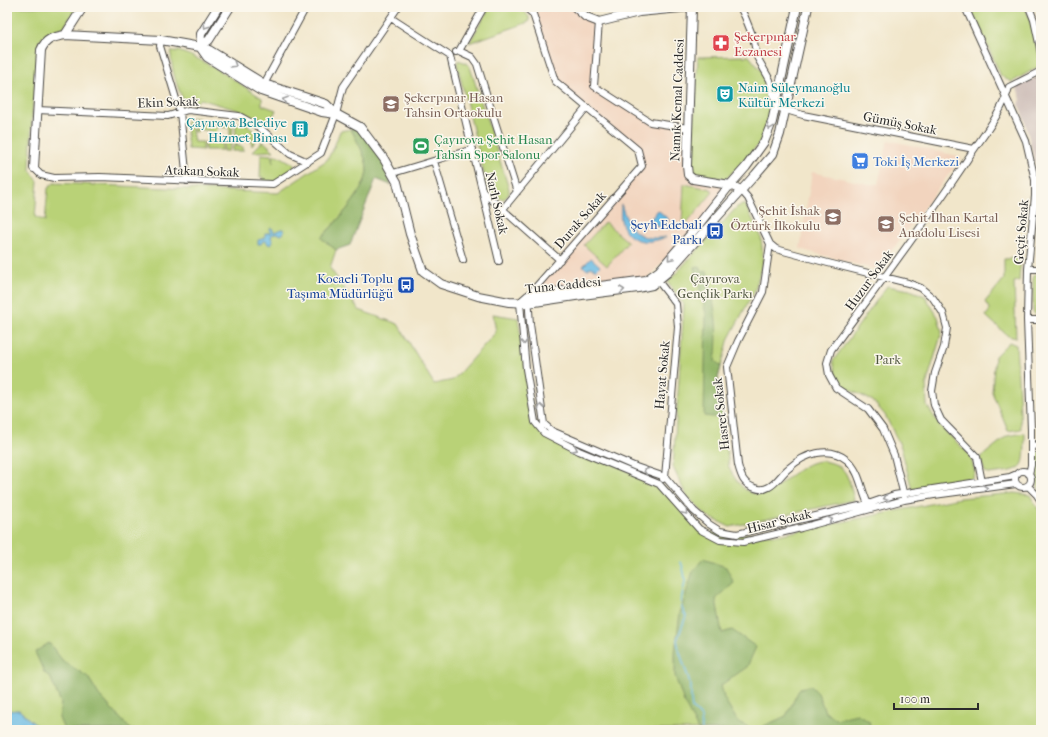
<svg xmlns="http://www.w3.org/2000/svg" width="1048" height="737" font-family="'IM FELL French Canon',serif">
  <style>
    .built { fill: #f2d4be }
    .industrial { fill: #cfc0ba }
    .green { fill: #b9d277; stroke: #727e51 }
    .forest { fill: #92b468; stroke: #5e704a }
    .water { fill: #67bae3; stroke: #497287 }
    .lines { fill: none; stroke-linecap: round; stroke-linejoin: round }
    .stream { stroke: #67bae3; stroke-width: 1.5 }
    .minor-casing { stroke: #494743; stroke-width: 8 }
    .tertiary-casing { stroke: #494743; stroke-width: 10 }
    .minor { stroke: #fff; stroke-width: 6 }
    .tertiary { stroke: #fff; stroke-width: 8 }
    .oneway { stroke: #a0a0a0 }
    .labels { text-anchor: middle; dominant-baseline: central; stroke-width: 3; stroke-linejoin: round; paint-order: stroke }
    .health-label { font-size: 13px; fill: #be3a42; stroke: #fbf7ec; text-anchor: start }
    .culture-label { font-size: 13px; fill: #0d838f; stroke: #fbf7ec; text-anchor: start }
    .education-label { font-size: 13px; fill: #785e54; stroke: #fbf7ec; text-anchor: start }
    .street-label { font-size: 13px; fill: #2b2b2b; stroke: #fbf7ec }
    .leisure-label { font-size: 13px; fill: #27864d; stroke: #fbf7ec; text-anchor: start }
    .shop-label { font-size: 13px; fill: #366cbe; stroke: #fbf7ec; text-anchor: start }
    .transit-label { font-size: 13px; fill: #164399; stroke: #fbf7ec; text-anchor: end }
    .park-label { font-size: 13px; fill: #4e553e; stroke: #fbf7ec }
  </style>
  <rect width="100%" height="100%" fill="#fbf7ec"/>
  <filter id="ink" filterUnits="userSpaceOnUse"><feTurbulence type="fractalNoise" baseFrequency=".025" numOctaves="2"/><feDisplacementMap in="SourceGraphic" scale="8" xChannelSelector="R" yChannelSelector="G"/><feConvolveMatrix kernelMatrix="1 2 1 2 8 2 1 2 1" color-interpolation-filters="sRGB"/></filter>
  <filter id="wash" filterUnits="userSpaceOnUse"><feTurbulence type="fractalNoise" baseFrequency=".012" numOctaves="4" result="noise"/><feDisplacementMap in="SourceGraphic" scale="16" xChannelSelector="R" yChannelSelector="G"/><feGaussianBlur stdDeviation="0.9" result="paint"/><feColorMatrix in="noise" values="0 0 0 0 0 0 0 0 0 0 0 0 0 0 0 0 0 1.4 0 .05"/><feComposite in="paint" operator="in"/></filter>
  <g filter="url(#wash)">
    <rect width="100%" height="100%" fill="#f1e6ca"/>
    <path class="built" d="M 525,7 L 575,7 L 599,22 L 594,86 L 650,122 L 688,127 L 688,175 L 731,184 L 695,229 L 645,280 L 526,297 L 642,166 L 638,150 L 555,81 L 533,15 Z
      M 888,140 L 962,157 L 877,270 L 800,249 L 812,172 L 869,184 L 878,184 Z"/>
    <path class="industrial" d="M 1041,76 L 1041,176 L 1038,176 L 1025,121 L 1019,105 L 1021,99 L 1016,86 Z"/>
    <path class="green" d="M 7,7 L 77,7 L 64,27 L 51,32 L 40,40 L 37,54 L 32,116 L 30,170 L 38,181 L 35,217 L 45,221 L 48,188 L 54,183 L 278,193 L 327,160 L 334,147 L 340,131 L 351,129 C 356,139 367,157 367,169 C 368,191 335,222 322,237 L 336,250 L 330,268 L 359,310 L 398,324 L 434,384 L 453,380 L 496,332 L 493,314 L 518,318 L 534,422 L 544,434 L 661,485 L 708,533 L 778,535 L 960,498 L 1015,493 L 1030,495 L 1041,514 L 1041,730 L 41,730 L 19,710 L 7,711 Z
      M 490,7 L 521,7 L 529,17 L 529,22 L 469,43 Z
      M 970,7 L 1025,7 L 1030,19 L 1041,65 L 1012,82 L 1001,76 Z
      M 178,51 C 209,61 235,81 262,98 L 262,105 L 276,110 L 268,126 L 244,112 L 200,99 L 195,104 L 185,103 C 177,88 171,70 171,52 Z
      M 749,56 L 763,73 L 770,95 L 770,115 L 759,144 L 726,179 L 691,173 L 698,57 Z
      M 458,60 L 467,63 L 470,67 L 509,189 L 509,194 L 504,199 C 497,198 490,193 487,186 L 457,64 Z
      M 192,118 L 198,118 L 198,123 L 217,125 L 217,121 L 233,123 L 232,145 L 230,145 L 229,151 L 224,151 L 224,139 L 230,139 L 230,128 L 217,127 L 216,138 L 222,139 L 222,150 L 205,150 L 205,142 L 211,142 L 212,131 L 197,129 L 197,132 L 194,132 Z
      M 190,119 L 194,142 L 203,142 L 203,150 L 188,149 L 186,125 L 188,120 Z
      M 236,123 L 247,124 L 256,134 L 255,141 L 252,146 L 251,137 L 237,136 L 237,146 L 243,147 L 243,151 L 232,151 L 232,147 L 235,147 Z
      M 263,141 L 274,151 L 252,152 Z
      M 261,154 L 272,155 L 273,163 L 274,155 C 281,155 286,161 293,163 L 295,169 L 275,182 L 263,183 L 263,177 L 260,177 Z
      M 684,184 L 711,189 L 713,192 L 684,227 L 682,225 Z
      M 745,204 L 761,236 L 763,261 L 755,290 L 729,338 L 718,378 L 729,468 C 764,534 790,452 828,462 C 836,464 842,467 846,474 C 850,481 852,492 854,500 L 730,527 L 707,516 L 686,495 L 673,467 L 684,305 L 668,282 L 737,207 Z
      M 605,222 L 628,242 L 607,266 L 584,245 Z
      M 1021,258 L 1019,281 L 1014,282 L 1016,338 L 1008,336 L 986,316 L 990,310 L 985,302 L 1004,279 L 1004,259 Z
      M 1037,273 L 1041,273 L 1041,316 L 1037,316 L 1033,312 L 1033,276 Z
      M 887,286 L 910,290 L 925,296 L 938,317 L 942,332 L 926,385 L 927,406 L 941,427 L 970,455 L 975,472 L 970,481 L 912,490 L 901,447 L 885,415 L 873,401 L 848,389 L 837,379 L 833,361 Z
      M 1009,342 L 1016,345 L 1021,429 L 1008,431 L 992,392 L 995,356 Z
      M 1025,433 C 1024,471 1028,469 989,474 L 985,472 L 980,458 L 1007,436 Z
      M 1038,452 L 1041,452 L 1041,494 C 1034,482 1037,466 1038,452 Z"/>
    <path class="forest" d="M 351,126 L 359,129 L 385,164 L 391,185 L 376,179 L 350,245 L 336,250 L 321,238 C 336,222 367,191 367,169 C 367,157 356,140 351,129 Z
      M 700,266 L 702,272 L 707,271 C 714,301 720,331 715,361 L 721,366 L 718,378 L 723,418 L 704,416 L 706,314 L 701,293 L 694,267 Z
      M 703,559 L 726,567 L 734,583 L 716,599 L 722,633 L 732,630 L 756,647 L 747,667 L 721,685 L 724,698 L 738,722 L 755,730 L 786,716 L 800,688 L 811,686 L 818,693 L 825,712 L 836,719 L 857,714 L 869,721 L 871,730 L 698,730 L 684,702 L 675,676 L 675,652 L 680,613 L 693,571 Z
      M 49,643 L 63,661 L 88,677 L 99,695 L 131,730 L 64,730 L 59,718 L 61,703 L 51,679 L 44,672 L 35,652 Z"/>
    <path class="water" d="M 621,204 C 629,229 637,242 666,237 C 648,245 626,243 621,220 C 620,215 621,210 621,204 Z
      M 658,210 L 669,220 L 661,229 L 650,220 Z
      M 270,228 L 272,228 L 274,232 L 281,229 L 283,229 L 284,231 L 283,234 L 281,235 L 276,233 L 272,235 L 271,237 L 273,242 L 271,245 L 268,244 L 266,241 L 263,241 L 261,244 L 258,244 L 258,240 L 265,238 L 265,233 L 270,233 Z
      M 591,258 L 600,266 L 596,270 L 591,267 L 587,270 L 583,266 Z
      M 19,710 L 41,730 L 7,730 L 7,711 Z"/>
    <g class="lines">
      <path class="stream" d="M 1039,561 L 1041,563
        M 681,562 C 683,568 685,575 685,581 C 683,596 677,602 686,616 L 677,640 L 679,650 L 691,686 L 691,701 L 692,708 L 701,717 L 702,730"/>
    </g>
  </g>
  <g filter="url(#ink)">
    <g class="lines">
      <defs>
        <path id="minor" d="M 525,7 L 533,14 L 555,81 L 638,150 L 642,166 L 528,296 L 530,324 L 544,424 L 552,431 L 636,467 L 665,477 L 694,511 L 709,524 L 720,531 L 737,534 L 868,504 L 894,495 L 1010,477 L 1017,474
          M 740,7 L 745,17 L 753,37 L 757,57 L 770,80 L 776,107 L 803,115 L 974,149
          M 965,7 L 1026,141 L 1035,180 L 1035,196 L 1028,269 L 1027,320 L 1031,430 L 1031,465 L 1029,474
          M 1029,7 L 1034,20 L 1041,53
          M 391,18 L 450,56 L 499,261
          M 599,22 L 594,86 L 650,122 L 688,128
          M 161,40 L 160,46 L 180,112 L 187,181
          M 459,51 L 472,57 L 477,64 L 517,192
          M 456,52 L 459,51 L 484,7
          M 263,86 L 306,7
          M 37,110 L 168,116 L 188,110 L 239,116 L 259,127 L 290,154 L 308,162
          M 434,161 L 463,260
          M 34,168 L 41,175 L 54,178 L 100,177 L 273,184 L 321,153 L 336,114 L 343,87 L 398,7
          M 393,173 L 473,149
          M 741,190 L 748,198 L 770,244 L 763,292 L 738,341 L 727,367 L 738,465 C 741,476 743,484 755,488 C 760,490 764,490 769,487 C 777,483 782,473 789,468 C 804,454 829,445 847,460 C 861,472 861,491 869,506
          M 483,192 L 560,260
          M 502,210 L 587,107
          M 770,244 L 776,249 L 828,263 L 908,283 L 921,288 L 933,298 L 943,313 L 947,328 L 944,347 L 935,373 L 932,391 L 934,405 L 941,420 L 977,457 L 982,482
          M 1028,269 L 1041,269
          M 655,277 L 676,304 L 678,327 L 665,477 L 663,479
          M 520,303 L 526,369 L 535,422 L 544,433 L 579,451 L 659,484 L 699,529 L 720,540 L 743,542 L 801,528 L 904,500 L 934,495 L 1016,484
          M 1027,320 L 1041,320
          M 1031,446 L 1041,445
          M1015 479a8 8 0 1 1 16 0a8 8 0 1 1-16 0Z
          M 1028,486 L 1037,495 L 1041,501
          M 904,496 L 894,455 L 883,429 L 868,409 L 836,388 L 829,375 L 827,363 L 831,350 C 877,287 924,225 967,160 C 981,138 1003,112 1009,87 L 1041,71"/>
        <path id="tertiary" d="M 575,7 L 586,17 L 599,22 L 639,12 L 691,7
          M 692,7 L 687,166 L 688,175 L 693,179 L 730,185 L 741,190
          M 65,35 L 161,40 L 200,47 L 209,50 L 264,84 L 326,104 L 336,114 L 360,127 L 384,159 L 397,182 L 410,234 L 423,271 L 441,284 L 478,296 L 509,302 L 528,303 L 582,295 L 638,288 L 652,285 L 668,272 L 683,255 L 755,175 L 773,154 L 780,134 L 808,7
          M 200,47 L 207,57 L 261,91 L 322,112 L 336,114
          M 200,47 L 209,40 L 230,7
          M 200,47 L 201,34 L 218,7
          M 34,168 L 41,50 C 46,38 54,37 65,35 L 83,7
          M 520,303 L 528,296 L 547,293 L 646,280 L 659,271 L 695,229 L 730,185 L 746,167 L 764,142 L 772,122 L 797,7"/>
      </defs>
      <use href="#minor" class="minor-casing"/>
      <use href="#tertiary" class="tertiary-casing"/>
      <use href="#minor" class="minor"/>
      <use href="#tertiary" class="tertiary"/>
    </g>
    <defs><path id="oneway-chevron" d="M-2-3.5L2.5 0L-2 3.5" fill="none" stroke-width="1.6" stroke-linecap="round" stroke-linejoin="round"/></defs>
    <g class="oneway">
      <use href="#oneway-chevron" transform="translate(206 26) rotate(123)"/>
      <use href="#oneway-chevron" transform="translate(234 65) rotate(32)"/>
      <use href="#oneway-chevron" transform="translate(285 100) rotate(-161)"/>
      <use href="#oneway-chevron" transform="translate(770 127) rotate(110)"/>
      <use href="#oneway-chevron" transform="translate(670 258) rotate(131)"/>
      <use href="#oneway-chevron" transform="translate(622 290) rotate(-6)"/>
      <use href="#oneway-chevron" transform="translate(524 342) rotate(85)"/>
      <use href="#oneway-chevron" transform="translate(541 407) rotate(-99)"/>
      <use href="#oneway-chevron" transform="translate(575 449) rotate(26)"/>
      <use href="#oneway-chevron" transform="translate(646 471) rotate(-161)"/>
      <use href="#oneway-chevron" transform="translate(985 488) rotate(-7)"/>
      <use href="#oneway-chevron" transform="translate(886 498) rotate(163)"/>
      <use href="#oneway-chevron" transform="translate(685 512) rotate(50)"/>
      <use href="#oneway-chevron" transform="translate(830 520) rotate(-15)"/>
    </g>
  </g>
  <defs>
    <symbol id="pharmacy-square" viewBox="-11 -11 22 22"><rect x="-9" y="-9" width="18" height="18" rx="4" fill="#e0444e" stroke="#fbf7ec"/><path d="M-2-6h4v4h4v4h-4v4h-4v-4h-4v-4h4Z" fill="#fff"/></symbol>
    <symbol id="theatre-square" viewBox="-11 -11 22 22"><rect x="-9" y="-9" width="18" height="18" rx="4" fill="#0f9aa8" stroke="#fbf7ec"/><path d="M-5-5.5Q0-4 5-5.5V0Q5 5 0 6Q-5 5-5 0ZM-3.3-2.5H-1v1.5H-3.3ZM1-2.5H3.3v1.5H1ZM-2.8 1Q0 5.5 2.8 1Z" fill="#fff"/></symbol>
    <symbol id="school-square" viewBox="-11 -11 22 22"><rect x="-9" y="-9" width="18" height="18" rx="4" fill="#8d6e63" stroke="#fbf7ec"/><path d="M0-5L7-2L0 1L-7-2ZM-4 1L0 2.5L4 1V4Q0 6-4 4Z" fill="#fff"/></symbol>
    <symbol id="building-square" viewBox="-11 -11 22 22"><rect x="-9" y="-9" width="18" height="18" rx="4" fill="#0f9aa8" stroke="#fbf7ec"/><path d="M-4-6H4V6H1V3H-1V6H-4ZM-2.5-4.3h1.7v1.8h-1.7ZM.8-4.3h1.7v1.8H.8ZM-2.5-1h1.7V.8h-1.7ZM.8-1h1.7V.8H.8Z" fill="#fff"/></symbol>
    <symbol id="stadium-square" viewBox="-11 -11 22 22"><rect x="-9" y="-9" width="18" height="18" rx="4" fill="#2e9e5b" stroke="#fbf7ec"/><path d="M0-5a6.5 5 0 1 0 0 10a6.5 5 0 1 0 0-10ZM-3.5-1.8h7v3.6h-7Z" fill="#fff"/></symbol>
    <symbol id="supermarket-square" viewBox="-11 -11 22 22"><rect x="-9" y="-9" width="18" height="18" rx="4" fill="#3f7fe0" stroke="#fbf7ec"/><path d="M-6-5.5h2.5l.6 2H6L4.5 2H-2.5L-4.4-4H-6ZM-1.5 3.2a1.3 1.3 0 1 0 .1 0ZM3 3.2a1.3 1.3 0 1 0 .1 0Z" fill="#fff"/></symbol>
    <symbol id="bus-square" viewBox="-11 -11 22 22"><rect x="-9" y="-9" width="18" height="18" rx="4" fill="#1a4fb4" stroke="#fbf7ec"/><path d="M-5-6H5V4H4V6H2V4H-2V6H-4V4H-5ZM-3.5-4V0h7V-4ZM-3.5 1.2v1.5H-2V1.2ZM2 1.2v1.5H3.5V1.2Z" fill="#fff"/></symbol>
  </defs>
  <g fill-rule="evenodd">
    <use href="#pharmacy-square" x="711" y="33" width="20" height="20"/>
    <use href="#theatre-square" x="715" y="84" width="20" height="20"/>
    <use href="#school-square" x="381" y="94" width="20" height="20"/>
    <use href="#building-square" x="290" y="119" width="20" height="20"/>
    <use href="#stadium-square" x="411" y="136" width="20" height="20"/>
    <use href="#supermarket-square" x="850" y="151" width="20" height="20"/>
    <use href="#school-square" x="823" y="207" width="20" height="20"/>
    <use href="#school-square" x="876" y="214" width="20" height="20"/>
    <use href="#bus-square" x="705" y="221" width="20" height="20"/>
    <use href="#bus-square" x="396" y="275" width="20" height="20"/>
  </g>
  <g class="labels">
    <g class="health-label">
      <text x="734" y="36">Şekerpınar<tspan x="734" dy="15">Eczanesi</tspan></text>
    </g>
    <g class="culture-label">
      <text x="738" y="87">Naim Süleymanoğlu<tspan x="738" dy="15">Kültür Merkezi</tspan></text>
      <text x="287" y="122" text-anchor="end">Çayırova Belediye<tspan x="287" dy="15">Hizmet Binası</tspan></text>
    </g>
    <g class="education-label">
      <text x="404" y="97">Şekerpınar Hasan<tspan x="404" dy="15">Tahsin Ortaokulu</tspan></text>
      <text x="820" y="210" text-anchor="end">Şehit İshak<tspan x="820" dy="15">Öztürk İlkokulu</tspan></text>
      <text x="899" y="217">Şehit İlhan Kartal<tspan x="899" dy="15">Anadolu Lisesi</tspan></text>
    </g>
    <g class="street-label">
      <text transform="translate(677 100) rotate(-88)">Namık Kemal Caddesi</text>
      <text transform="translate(168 102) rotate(-2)">Ekin Sokak</text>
      <text transform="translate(900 123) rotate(11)">Gümüş Sokak</text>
      <text transform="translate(202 171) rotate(2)">Atakan Sokak</text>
      <text transform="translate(497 203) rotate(77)">Narlı Sokak</text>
      <text transform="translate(580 220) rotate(-49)">Durak Sokak</text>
      <text transform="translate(1021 232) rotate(-85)">Geçit Sokak</text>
      <text transform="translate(869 280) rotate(-54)">Huzur Sokak</text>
      <text transform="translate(563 285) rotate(-6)">Tuna Caddesi</text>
      <text transform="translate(662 375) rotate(-85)">Hayat Sokak</text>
      <text transform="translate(721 414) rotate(-96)">Hasret Sokak</text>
      <text transform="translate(779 521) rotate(-14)">Hisar Sokak</text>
    </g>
    <g class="leisure-label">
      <text x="434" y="139">Çayırova Şehit Hasan<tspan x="434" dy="15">Tahsin Spor Salonu</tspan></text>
    </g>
    <g class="shop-label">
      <text x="873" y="161">Toki İş Merkezi</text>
    </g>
    <g class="transit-label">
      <text x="702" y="224">Şeyh Edebali<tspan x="702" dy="15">Parkı</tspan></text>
      <text x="393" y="278">Kocaeli Toplu<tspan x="393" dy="15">Taşıma Müdürlüğü</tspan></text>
    </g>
    <g class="park-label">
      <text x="715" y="278">Çayırova<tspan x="715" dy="15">Gençlik Parkı</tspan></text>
      <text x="888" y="359">Park</text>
    </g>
  </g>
  <rect width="1048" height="737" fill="none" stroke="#fbf7ec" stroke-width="24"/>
  <path d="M894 703v6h84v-6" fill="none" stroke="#2b2b2b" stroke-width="2"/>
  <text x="900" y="703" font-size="12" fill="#2b2b2b" stroke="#fbf7ec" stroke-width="3" paint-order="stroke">100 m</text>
</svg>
